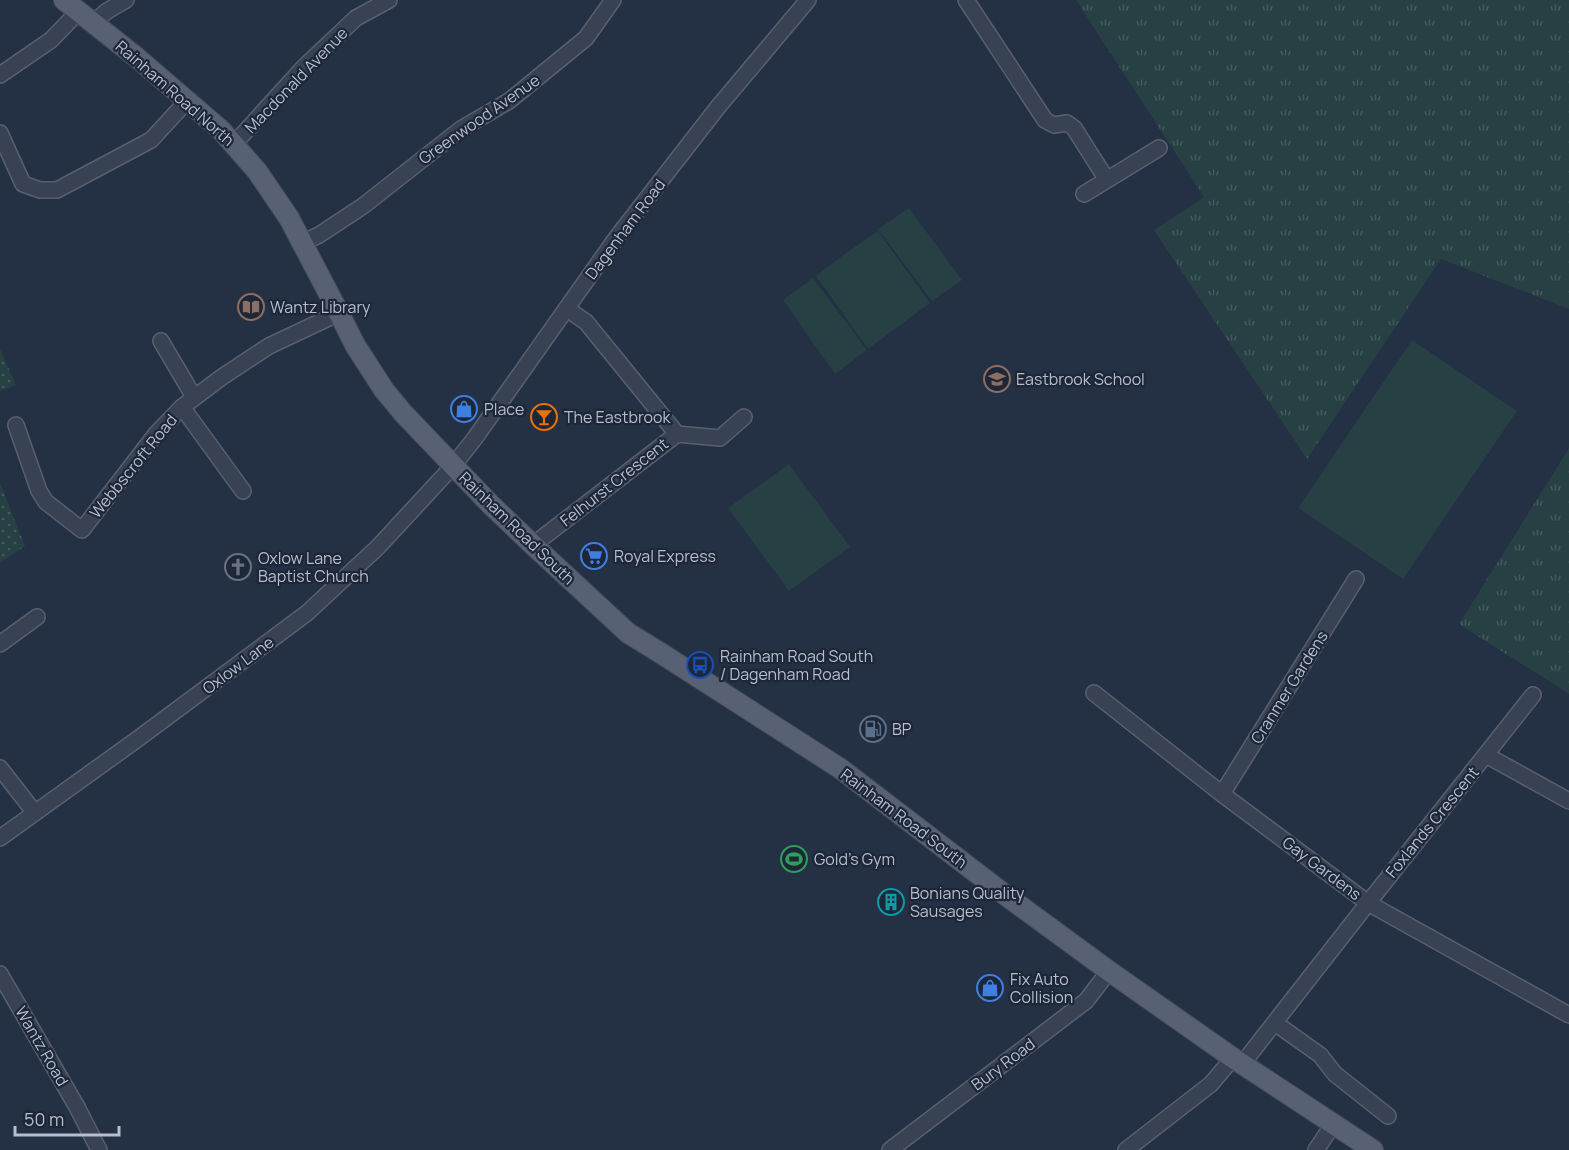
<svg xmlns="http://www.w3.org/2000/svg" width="1569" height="1150" font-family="Manrope,sans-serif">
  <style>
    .grass { fill: url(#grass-tufts) }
    .garden { fill: url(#garden-dots) }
    .pitch { fill: #264044 }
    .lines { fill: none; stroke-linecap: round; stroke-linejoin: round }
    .minor-casing { stroke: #576070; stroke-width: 18 }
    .major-casing { stroke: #424b5c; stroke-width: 22 }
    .minor { stroke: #394253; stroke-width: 15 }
    .major { stroke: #576173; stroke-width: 20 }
    .labels { text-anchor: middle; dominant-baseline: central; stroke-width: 4.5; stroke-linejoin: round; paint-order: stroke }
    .street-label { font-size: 16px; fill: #b6becd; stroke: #1d2738 }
    .poi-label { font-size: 16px; fill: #b6becd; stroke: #1d2738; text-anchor: start }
  </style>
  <defs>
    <pattern id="grass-tufts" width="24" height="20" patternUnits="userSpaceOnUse" patternTransform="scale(1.5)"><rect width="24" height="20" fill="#264044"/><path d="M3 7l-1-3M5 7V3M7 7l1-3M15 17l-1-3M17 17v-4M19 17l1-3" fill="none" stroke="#435a5e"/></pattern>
    <pattern id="garden-dots" width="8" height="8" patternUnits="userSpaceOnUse" patternTransform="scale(1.5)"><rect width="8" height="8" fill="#264044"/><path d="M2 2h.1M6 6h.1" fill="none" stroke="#435a5e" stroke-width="1.8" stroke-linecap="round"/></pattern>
  </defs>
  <rect width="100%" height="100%" fill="#243044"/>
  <path class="grass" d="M 1076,0 L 1569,0 L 1569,309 L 1441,259 L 1307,459 L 1154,230 L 1204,197 Z
    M 1569,448 L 1569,694 L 1459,624 Z"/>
  <path class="garden" d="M 0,349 L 16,385 L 0,391 Z
    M 0,483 L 25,546 L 0,563 Z"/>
  <path class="pitch" d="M 909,208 L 962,280 L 932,301 L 878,229 Z
    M 878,231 L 930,303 L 868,349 L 816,276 L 846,253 Z
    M 813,278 L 867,350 L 835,374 L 783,300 Z
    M 1412,340 L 1517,411 L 1403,579 L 1298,508 Z
    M 789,464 L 850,547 L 789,591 L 728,508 Z"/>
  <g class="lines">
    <defs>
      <path id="minor" d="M 966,0 L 1045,120 L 1054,125 L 1067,123 L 1074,128 L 1107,180
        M 92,24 L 107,11 L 126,0
        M 0,75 L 51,40 L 78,12
        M 0,133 L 23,184 L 40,190 L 57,190 L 151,140 L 187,101
        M 234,144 L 304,67 L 356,18 L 389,0
        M 1084,194 L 1159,148
        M 302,243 L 319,235 L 363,206 L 461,129 L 509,101 L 586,38 L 613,0
        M 161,341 L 194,397
        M 182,407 L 243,491
        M 16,425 L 39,491 L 46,502 L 82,530 L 156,434 L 182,407 L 222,377 L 269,346 L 339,313
        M 677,434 L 720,438 L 744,417
        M 533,545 L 677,434 L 586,322 L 567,309
        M 0,644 L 37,617
        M 1094,693 L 1222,794 L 1368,903 L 1569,1015
        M 1486,755 L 1569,801
        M 0,768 L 35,813
        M 1222,794 L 1356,579
        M 0,838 L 139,738 L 307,613 L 378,547 L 453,466 L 475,438 L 617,237 L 718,107 L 808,0
        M 0,974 L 77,1107 L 99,1150
        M 1275,1023 L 1320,1055 L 1335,1074 L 1388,1116
        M 1243,1063 L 1368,903 L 1533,695
        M 890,1150 L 1086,1001 L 1109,971
        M 1126,1150 L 1211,1084 L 1233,1058
        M 1316,1150 L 1334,1123"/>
      <path id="major" d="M 64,0 L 135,56 L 221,130 L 257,171 L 289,218 L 339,313 L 355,345 L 384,390 L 403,413 L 491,505 L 533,545 L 628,633 L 659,652 L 841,769 L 1004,894 L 1109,971 L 1233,1058 L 1373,1150"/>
    </defs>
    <use href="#minor" class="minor-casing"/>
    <use href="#major" class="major-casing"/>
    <use href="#minor" class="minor"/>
    <use href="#major" class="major"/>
  </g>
  <defs>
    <symbol id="library-ring" viewBox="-11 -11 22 22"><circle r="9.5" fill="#1d2738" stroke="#8d6e63" stroke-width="1.5"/><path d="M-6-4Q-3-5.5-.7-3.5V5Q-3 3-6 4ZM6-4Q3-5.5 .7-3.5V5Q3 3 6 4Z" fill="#8d6e63"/></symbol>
    <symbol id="school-ring" viewBox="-11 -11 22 22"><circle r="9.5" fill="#1d2738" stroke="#8d6e63" stroke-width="1.5"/><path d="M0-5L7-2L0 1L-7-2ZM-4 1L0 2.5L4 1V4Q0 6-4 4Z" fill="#8d6e63"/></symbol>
    <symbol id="shop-ring" viewBox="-11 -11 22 22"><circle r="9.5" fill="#1d2738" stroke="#3f7fe0" stroke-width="1.5"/><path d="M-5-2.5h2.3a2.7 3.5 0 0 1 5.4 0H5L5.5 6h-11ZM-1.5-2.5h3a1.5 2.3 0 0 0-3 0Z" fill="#3f7fe0"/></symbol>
    <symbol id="bar-ring" viewBox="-11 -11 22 22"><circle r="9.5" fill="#1d2738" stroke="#e8710a" stroke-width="1.5"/><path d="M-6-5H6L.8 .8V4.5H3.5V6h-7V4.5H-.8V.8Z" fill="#e8710a"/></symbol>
    <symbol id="supermarket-ring" viewBox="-11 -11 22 22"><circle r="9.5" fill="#1d2738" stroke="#3f7fe0" stroke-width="1.5"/><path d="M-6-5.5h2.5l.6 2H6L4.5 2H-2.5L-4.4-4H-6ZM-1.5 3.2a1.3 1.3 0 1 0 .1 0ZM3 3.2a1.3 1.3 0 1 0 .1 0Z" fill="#3f7fe0"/></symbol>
    <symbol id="church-ring" viewBox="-11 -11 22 22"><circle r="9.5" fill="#1d2738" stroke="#6b7280" stroke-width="1.5"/><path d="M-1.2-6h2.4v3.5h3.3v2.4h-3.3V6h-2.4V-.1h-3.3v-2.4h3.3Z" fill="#6b7280"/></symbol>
    <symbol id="bus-ring" viewBox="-11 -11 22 22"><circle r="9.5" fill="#1d2738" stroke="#1a4fb4" stroke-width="1.5"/><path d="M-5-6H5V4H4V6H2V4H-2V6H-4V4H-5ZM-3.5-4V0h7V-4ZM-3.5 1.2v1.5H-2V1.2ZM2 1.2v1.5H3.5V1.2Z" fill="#1a4fb4"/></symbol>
    <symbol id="fuel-ring" viewBox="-11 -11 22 22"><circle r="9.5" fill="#1d2738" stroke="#5c6f8a" stroke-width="1.5"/><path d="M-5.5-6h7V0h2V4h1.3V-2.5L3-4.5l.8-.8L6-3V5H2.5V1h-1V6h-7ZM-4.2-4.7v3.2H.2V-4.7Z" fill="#5c6f8a"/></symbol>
    <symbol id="stadium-ring" viewBox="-11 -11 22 22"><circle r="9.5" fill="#1d2738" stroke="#2e9e5b" stroke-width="1.5"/><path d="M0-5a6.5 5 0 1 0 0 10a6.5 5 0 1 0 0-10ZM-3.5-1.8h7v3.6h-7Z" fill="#2e9e5b"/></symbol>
    <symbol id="building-ring" viewBox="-11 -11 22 22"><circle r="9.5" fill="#1d2738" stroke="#0f9aa8" stroke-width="1.5"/><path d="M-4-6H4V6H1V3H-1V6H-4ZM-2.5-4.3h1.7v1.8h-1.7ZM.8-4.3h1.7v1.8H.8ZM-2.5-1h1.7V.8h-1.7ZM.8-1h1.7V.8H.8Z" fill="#0f9aa8"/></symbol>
  </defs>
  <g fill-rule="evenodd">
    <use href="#library-ring" x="236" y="292" width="30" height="30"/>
    <use href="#school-ring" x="982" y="364" width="30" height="30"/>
    <use href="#shop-ring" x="449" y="394" width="30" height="30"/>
    <use href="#bar-ring" x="529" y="402" width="30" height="30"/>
    <use href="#supermarket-ring" x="579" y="541" width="30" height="30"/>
    <use href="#church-ring" x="223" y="552" width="30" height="30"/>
    <use href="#bus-ring" x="685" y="650" width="30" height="30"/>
    <use href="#fuel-ring" x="858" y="714" width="30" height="30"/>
    <use href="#stadium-ring" x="779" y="844" width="30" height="30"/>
    <use href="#building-ring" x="876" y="887" width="30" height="30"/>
    <use href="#shop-ring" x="975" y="973" width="30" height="30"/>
  </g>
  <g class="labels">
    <g class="street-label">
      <text transform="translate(296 80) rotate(-46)">Macdonald Avenue</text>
      <text transform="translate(175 93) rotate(41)">Rainham Road North</text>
      <text transform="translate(479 119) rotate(-35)">Greenwood Avenue</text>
      <text transform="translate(625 229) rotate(-53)">Dagenham Road</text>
      <text transform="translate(133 466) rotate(-51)">Webbscroft Road</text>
      <text transform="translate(614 482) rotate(-38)">Felhurst Crescent</text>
      <text transform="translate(517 528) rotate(44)">Rainham Road South</text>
      <text transform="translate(238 665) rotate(-37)">Oxlow Lane</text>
      <text transform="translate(1289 687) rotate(-58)">Cranmer Gardens</text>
      <text transform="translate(904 818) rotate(37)">Rainham Road South</text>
      <text transform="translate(1432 822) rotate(-51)">Foxlands Crescent</text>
      <text transform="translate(1322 868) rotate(37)">Gay Gardens</text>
      <text transform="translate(42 1046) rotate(60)">Wantz Road</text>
      <text transform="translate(1003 1064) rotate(-37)">Bury Road</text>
    </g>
    <g class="poi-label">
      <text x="270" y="307">Wantz Library</text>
      <text x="1016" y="379">Eastbrook School</text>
      <text x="484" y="409">Place</text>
      <text x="564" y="417">The Eastbrook</text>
      <text x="614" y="556">Royal Express</text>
      <text x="258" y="558">Oxlow Lane<tspan x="258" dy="18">Baptist Church</tspan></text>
      <text x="720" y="656">Rainham Road South<tspan x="720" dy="18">/ Dagenham Road</tspan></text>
      <text x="892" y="729">BP</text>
      <text x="814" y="859">Gold's Gym</text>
      <text x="910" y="893">Bonians Quality<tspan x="910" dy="18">Sausages</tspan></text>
      <text x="1010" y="979">Fix Auto<tspan x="1010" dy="18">Collision</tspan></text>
    </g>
  </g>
  <path d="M15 1126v9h104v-9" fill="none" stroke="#b6becd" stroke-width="3"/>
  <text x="24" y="1126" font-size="18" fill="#b6becd" stroke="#1d2738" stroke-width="4.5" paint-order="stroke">50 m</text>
</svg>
